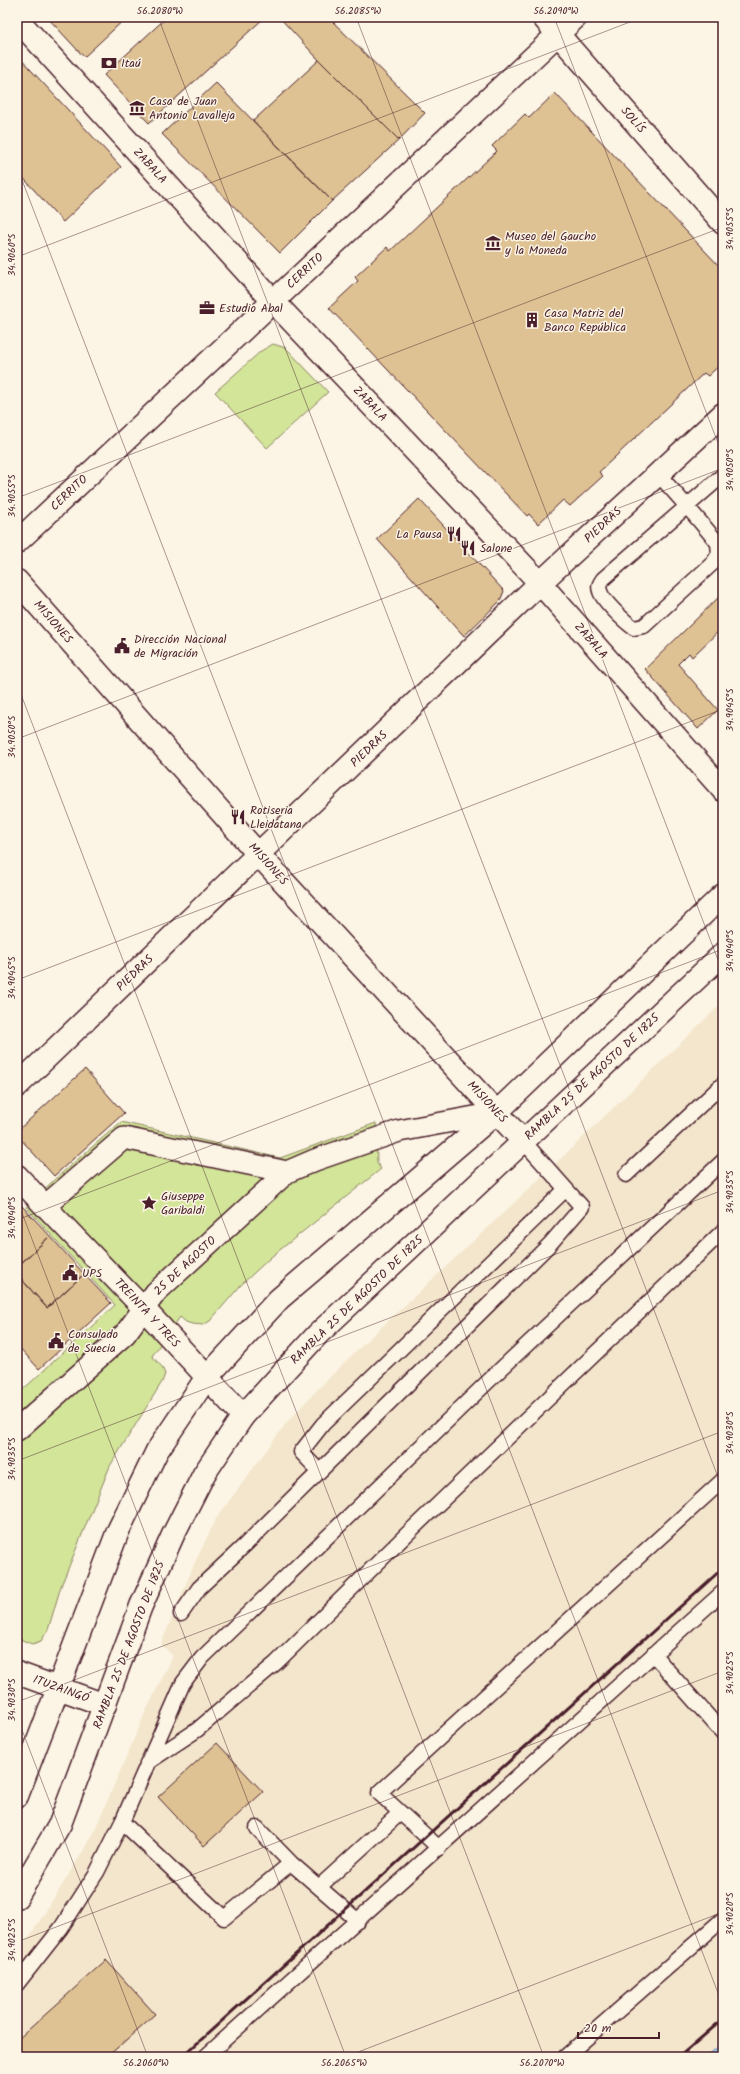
<svg xmlns="http://www.w3.org/2000/svg" width="740" height="2074" font-family="Kalam,sans-serif">
  <style>
    .built { fill: #f3e6cc }
    .green { fill: #d2e599; stroke: #8e8262 }
    .water { fill: #94cbf2; stroke: #7686a2 }
    .building { fill: #dec293; stroke: #4a1f2b }
    .lines { fill: none; stroke-linecap: round; stroke-linejoin: round }
    .service-casing { stroke: #4a1f2b; stroke-width: 17 }
    .pedestrian-casing { stroke: #4a1f2b; stroke-width: 24 }
    .minor-casing { stroke: #4a1f2b; stroke-width: 25 }
    .tertiary-casing { stroke: #4a1f2b; stroke-width: 25 }
    .primary-casing { stroke: #4a1f2b; stroke-width: 25 }
    .service { stroke: #fcf5e5; stroke-width: 14 }
    .pedestrian { stroke: #fcf5e5; stroke-width: 21 }
    .minor { stroke: #fcf5e5; stroke-width: 22 }
    .tertiary { stroke: #fcf5e5; stroke-width: 22 }
    .primary { stroke: #fcf5e5; stroke-width: 22 }
    .rail { stroke: #4a1f2b; stroke-width: 3 }
    .ticks { fill: none; stroke: #4a1f2b; stroke-width: 1; stroke-opacity: 0.45 }
    .labels { text-anchor: middle; dominant-baseline: central; stroke-width: 3; stroke-linejoin: round; paint-order: stroke }
    .poi-label { font-size: 12px; fill: #4a1f2b; stroke: #fcf5e5; text-anchor: start }
    .street-label { font-size: 12px; fill: #4a1f2b; stroke: #fcf5e5 }
    .neatline { fill: none; stroke: #4a1f2b; stroke-width: 1.5 }
    .ticks-label { font-size: 10px; text-anchor: middle; fill: #4a1f2b }
  </style>
  <rect width="100%" height="100%" fill="#fcf5e5"/>
  <filter id="ink" filterUnits="userSpaceOnUse"><feTurbulence type="fractalNoise" baseFrequency=".025" numOctaves="2"/><feDisplacementMap in="SourceGraphic" scale="8" xChannelSelector="R" yChannelSelector="G"/><feConvolveMatrix kernelMatrix="1 2 1 2 8 2 1 2 1" color-interpolation-filters="sRGB"/></filter>
  <g filter="url(#ink)">
    <path class="built" d="M 723,1002 L 723,2042 L 706,2057 L 17,2057 L 17,1951 L 30,1936 L 63,1884 L 93,1834 L 145,1713 L 173,1656 L 161,1644 L 195,1562 L 216,1519 L 287,1422 L 316,1391 L 354,1353 L 549,1170 Z"/>
    <path class="green" d="M 273,344 L 286,348 L 328,392 L 267,448 L 215,392 L 261,351 Z
      M 121,1122 L 280,1158 L 376,1123 L 377,1163 L 381,1169 L 271,1257 L 241,1285 L 210,1321 L 203,1325 L 192,1324 L 186,1322 L 180,1317 L 152,1356 L 162,1367 L 165,1374 L 162,1382 L 110,1466 L 61,1586 L 48,1630 L 41,1641 L 32,1644 L 17,1638 L 17,1395 L 115,1305 L 26,1207 L 56,1178 Z
      M 17,1698 C 26,1715 23,1726 17,1743 Z"/>
    <path class="water" d="M 723,2042 L 723,2057 L 706,2057 Z"/>
    <path class="building" d="M 47,17 L 127,17 L 84,57 Z
      M 167,17 L 264,18 L 149,123 L 104,75 Z
      M 279,17 L 328,17 L 425,113 L 399,140 L 319,60 Z
      M 17,55 L 121,167 L 63,222 L 17,171 Z
      M 319,60 L 399,140 L 332,201 L 253,121 Z
      M 216,83 L 332,201 L 280,253 L 162,134 Z
      M 555,93 L 723,270 L 723,362 L 708,376 L 704,373 L 599,472 L 603,476 L 570,506 L 563,500 L 538,524 L 529,514 L 527,516 L 329,308 L 358,281 L 355,277 L 387,247 L 390,251 L 497,151 L 492,146 L 525,114 L 529,118 Z
      M 419,499 L 504,591 L 500,601 L 464,636 L 377,539 Z
      M 723,593 L 723,627 L 692,657 L 689,653 L 678,664 L 718,710 L 698,729 L 645,669 Z
      M 85,1069 L 124,1113 L 54,1176 L 17,1135 L 17,1131 Z
      M 22,1206 L 50,1236 L 17,1267 L 17,1210 Z
      M 50,1236 L 84,1274 L 47,1308 L 17,1274 L 17,1267 Z
      M 17,1274 L 47,1308 L 84,1274 L 111,1303 L 39,1369 L 17,1345 Z
      M 217,1743 L 263,1792 L 204,1846 L 158,1797 Z
      M 106,1960 L 155,2014 L 107,2057 L 17,2057 L 17,2040 Z"/>
    <g class="lines">
      <defs>
        <path id="service" d="M 658,474 C 679,497 699,520 718,543 L 719,554 L 713,563 L 644,626 L 634,628 C 625,622 602,600 600,591 C 598,586 600,583 603,579 L 723,475
          M 626,1175 L 723,1084
          M 319,1471 L 301,1452 L 323,1424 L 566,1189
          M 181,1614 L 199,1588 L 246,1544 L 550,1244 L 582,1207 L 524,1142
          M 653,1654 L 723,1733
          M 147,1763 L 197,1730 L 276,1663 L 407,1534 L 723,1231
          M 122,1822 L 224,1918 L 291,1863
          M 257,1828 L 291,1863 L 358,1921
          M 439,1848 L 379,1793 L 723,1480
          M 319,1887 L 400,1813
          M 17,1984 L 61,1928 L 97,1872 L 122,1822 L 183,1683 L 202,1658 L 502,1368 L 723,1161
          M 205,2057 L 723,1592
          M 565,2057 L 723,1919"/>
        <path id="pedestrian" d="M 143,1308 L 45,1206 L 124,1138 L 287,1172
          M 17,1430 L 125,1334 L 156,1292 L 287,1172 L 315,1160 L 399,1131 L 496,1113"/>
        <path id="minor" d="M 543,17 L 723,223
          M 17,19 L 273,301 L 540,583 L 723,790
          M 17,581 L 259,855 L 524,1142
          M 17,1086 L 540,583 L 723,414
          M 17,1176 L 45,1206
          M 143,1308 L 243,1416
          M 17,1673 L 105,1705"/>
        <path id="tertiary" d="M 17,542 L 576,17"/>
        <path id="primary" d="M 17,1796 L 118,1531 L 157,1451 L 207,1377 L 279,1299 L 496,1113 L 723,895
          M 17,1897 L 60,1824 L 141,1606 L 173,1535 L 204,1474 L 243,1416 L 318,1334 L 723,954"/>
      </defs>
      <use href="#service" class="service-casing"/>
      <use href="#pedestrian" class="pedestrian-casing"/>
      <use href="#minor" class="minor-casing"/>
      <use href="#tertiary" class="tertiary-casing"/>
      <use href="#primary" class="primary-casing"/>
      <use href="#service" class="service"/>
      <use href="#pedestrian" class="pedestrian"/>
      <use href="#minor" class="minor"/>
      <use href="#tertiary" class="tertiary"/>
      <use href="#primary" class="primary"/>
      <path class="rail" d="M 182,2057 L 723,1568
        M 679,2057 L 723,2019"/>
    </g>
  </g>
  <path class="ticks" d="M 158,17 L 723,1490M 356,17 L 723,973M 554,17 L 723,456M 17,167 L 723,2006M 17,257 L 643,17M 17,498 L 723,227M 17,684 L 544,2057M 17,739 L 723,468M 17,980 L 723,709M 17,1200 L 346,2057M 17,1220 L 723,949M 17,1461 L 723,1190M 17,1702 L 723,1431M 17,1717 L 148,2057M 17,1942 L 723,1671M 345,2057 L 723,1912"/>
  <defs>
    <symbol id="bank-bare" viewBox="-9 -9 18 18"><path d="M-6-4H6V4H-6ZM0-2.3a2.3 2.3 0 1 0 0 4.6a2.3 2.3 0 1 0 0-4.6Z" fill="#4a1f2b" stroke="#fcf5e5" stroke-width="2.5" paint-order="stroke"/></symbol>
    <symbol id="museum-bare" viewBox="-9 -9 18 18"><path d="M0-6L6-3V-2H-6V-3ZM-5-1h2V3h-2ZM-1-1h2V3h-2ZM3-1h2V3H3ZM-6 4H6V6H-6Z" fill="#4a1f2b" stroke="#fcf5e5" stroke-width="2.5" paint-order="stroke"/></symbol>
    <symbol id="office-bare" viewBox="-9 -9 18 18"><path d="M-6-3h4V-5.5h4V-3h4V5H-6ZM-1-4.5V-3h2v-1.5ZM-6 0V1H6V0Z" fill="#4a1f2b" stroke="#fcf5e5" stroke-width="2.5" paint-order="stroke"/></symbol>
    <symbol id="building-bare" viewBox="-9 -9 18 18"><path d="M-4-6H4V6H1V3H-1V6H-4ZM-2.5-4.3h1.7v1.8h-1.7ZM.8-4.3h1.7v1.8H.8ZM-2.5-1h1.7V.8h-1.7ZM.8-1h1.7V.8H.8Z" fill="#4a1f2b" stroke="#fcf5e5" stroke-width="2.5" paint-order="stroke"/></symbol>
    <symbol id="restaurant-bare" viewBox="-9 -9 18 18"><path d="M-5-6h1v4h1v-4h1v4h1v-4h1v5L-1.5 .5V6h-2V.5L-5-1ZM5-6V6H3V1.5H1.5Q1.5-4 5-6Z" fill="#4a1f2b" stroke="#fcf5e5" stroke-width="2.5" paint-order="stroke"/></symbol>
    <symbol id="civic-bare" viewBox="-9 -9 18 18"><path d="M-.6-6.5H3V-4.5H.6V-3L4-1V1h2V6H-6V1h2V-1L-.6-3ZM-1.2 2.5V6h2.4V2.5Z" fill="#4a1f2b" stroke="#fcf5e5" stroke-width="2.5" paint-order="stroke"/></symbol>
    <symbol id="sight-bare" viewBox="-9 -9 18 18"><path d="M0-6L1.8-2.2L6-1.7L2.9 1.2L3.7 5.4L0 3.3L-3.7 5.4L-2.9 1.2L-6-1.7L-1.8-2.2Z" fill="#4a1f2b" stroke="#fcf5e5" stroke-width="2.5" paint-order="stroke"/></symbol>
  </defs>
  <g fill-rule="evenodd">
    <use href="#bank-bare" x="98" y="52" width="22" height="22"/>
    <use href="#museum-bare" x="126" y="97" width="22" height="22"/>
    <use href="#museum-bare" x="482" y="232" width="22" height="22"/>
    <use href="#office-bare" x="196" y="297" width="22" height="22"/>
    <use href="#building-bare" x="521" y="309" width="22" height="22"/>
    <use href="#restaurant-bare" x="443" y="523" width="22" height="22"/>
    <use href="#restaurant-bare" x="457" y="537" width="22" height="22"/>
    <use href="#civic-bare" x="111" y="635" width="22" height="22"/>
    <use href="#restaurant-bare" x="227" y="806" width="22" height="22"/>
    <use href="#sight-bare" x="138" y="1192" width="22" height="22"/>
    <use href="#civic-bare" x="59" y="1262" width="22" height="22"/>
    <use href="#civic-bare" x="45" y="1330" width="22" height="22"/>
  </g>
  <g class="labels">
    <g class="poi-label">
      <text x="121" y="63">Itaú</text>
      <text x="149" y="101">Casa de Juan<tspan x="149" dy="14">Antonio Lavalleja</tspan></text>
      <text x="505" y="236">Museo del Gaucho<tspan x="505" dy="14">y la Moneda</tspan></text>
      <text x="219" y="308">Estudio Abal</text>
      <text x="544" y="313">Casa Matriz del<tspan x="544" dy="14">Banco República</tspan></text>
      <text x="442" y="534" text-anchor="end">La Pausa</text>
      <text x="480" y="548">Salone</text>
      <text x="134" y="639">Dirección Nacional<tspan x="134" dy="14">de Migración</tspan></text>
      <text x="250" y="810">Rotiseria<tspan x="250" dy="14">Lleidatana</tspan></text>
      <text x="161" y="1196">Giuseppe<tspan x="161" dy="14">Garibaldi</tspan></text>
      <text x="82" y="1273">UPS</text>
      <text x="68" y="1334">Consulado<tspan x="68" dy="14">de Suecia</tspan></text>
    </g>
    <g class="street-label">
      <text transform="translate(633 120) rotate(49)">SOLÍS</text>
      <text transform="translate(150 166) rotate(48)">ZABALA</text>
      <text transform="translate(305 271) rotate(-43)">CERRITO</text>
      <text transform="translate(370 404) rotate(47)">ZABALA</text>
      <text transform="translate(69 493) rotate(-43)">CERRITO</text>
      <text transform="translate(603 525) rotate(-43)">PIEDRAS</text>
      <text transform="translate(53 622) rotate(49)">MISIONES</text>
      <text transform="translate(591 641) rotate(49)">ZABALA</text>
      <text transform="translate(369 749) rotate(-44)">PIEDRAS</text>
      <text transform="translate(268 864) rotate(48)">MISIONES</text>
      <text transform="translate(135 973) rotate(-44)">PIEDRAS</text>
      <text transform="translate(592 1077) rotate(-43)">RAMBLA 25 DE AGOSTO DE 1825</text>
      <text transform="translate(487 1102) rotate(47)">MISIONES</text>
      <text transform="translate(185 1266) rotate(-43)">25 DE AGOSTO</text>
      <text transform="translate(357 1300) rotate(-44)">RAMBLA 25 DE AGOSTO DE 1825</text>
      <text transform="translate(147 1313) rotate(47)">TREINTA Y TRES</text>
      <text transform="translate(129 1645) rotate(-69)">RAMBLA 25 DE AGOSTO DE 1825</text>
      <text transform="translate(61 1689) rotate(20)">ITUZAINGÓ</text>
    </g>
  </g>
  <rect width="740" height="2074" fill="none" stroke="#fcf5e5" stroke-width="44"/>
  <path d="M578 2032v6h81v-6" fill="none" stroke="#4a1f2b" stroke-width="2"/>
  <text x="584" y="2032" font-size="12" fill="#4a1f2b" stroke="#fcf5e5" stroke-width="3" paint-order="stroke">20 m</text>
  <rect x="22" y="22" width="696" height="2030" class="neatline"/>
  <g class="ticks-label">
    <text x="160" y="14">56.2080°W</text>
    <text x="358" y="14">56.2085°W</text>
    <text x="556" y="14">56.2090°W</text>
    <text transform="translate(729 229) rotate(-90)" y="4">34.9055°S</text>
    <text transform="translate(11 255) rotate(-90)" y="4">34.9060°S</text>
    <text transform="translate(729 470) rotate(-90)" y="4">34.9050°S</text>
    <text transform="translate(11 496) rotate(-90)" y="4">34.9055°S</text>
    <text transform="translate(729 710) rotate(-90)" y="4">34.9045°S</text>
    <text transform="translate(11 737) rotate(-90)" y="4">34.9050°S</text>
    <text transform="translate(729 951) rotate(-90)" y="4">34.9040°S</text>
    <text transform="translate(11 978) rotate(-90)" y="4">34.9045°S</text>
    <text transform="translate(729 1192) rotate(-90)" y="4">34.9035°S</text>
    <text transform="translate(11 1218) rotate(-90)" y="4">34.9040°S</text>
    <text transform="translate(729 1433) rotate(-90)" y="4">34.9030°S</text>
    <text transform="translate(11 1459) rotate(-90)" y="4">34.9035°S</text>
    <text transform="translate(729 1673) rotate(-90)" y="4">34.9025°S</text>
    <text transform="translate(11 1700) rotate(-90)" y="4">34.9030°S</text>
    <text transform="translate(729 1914) rotate(-90)" y="4">34.9020°S</text>
    <text transform="translate(11 1940) rotate(-90)" y="4">34.9025°S</text>
    <text x="146" y="2066">56.2060°W</text>
    <text x="344" y="2066">56.2065°W</text>
    <text x="542" y="2066">56.2070°W</text>
  </g>
</svg>
